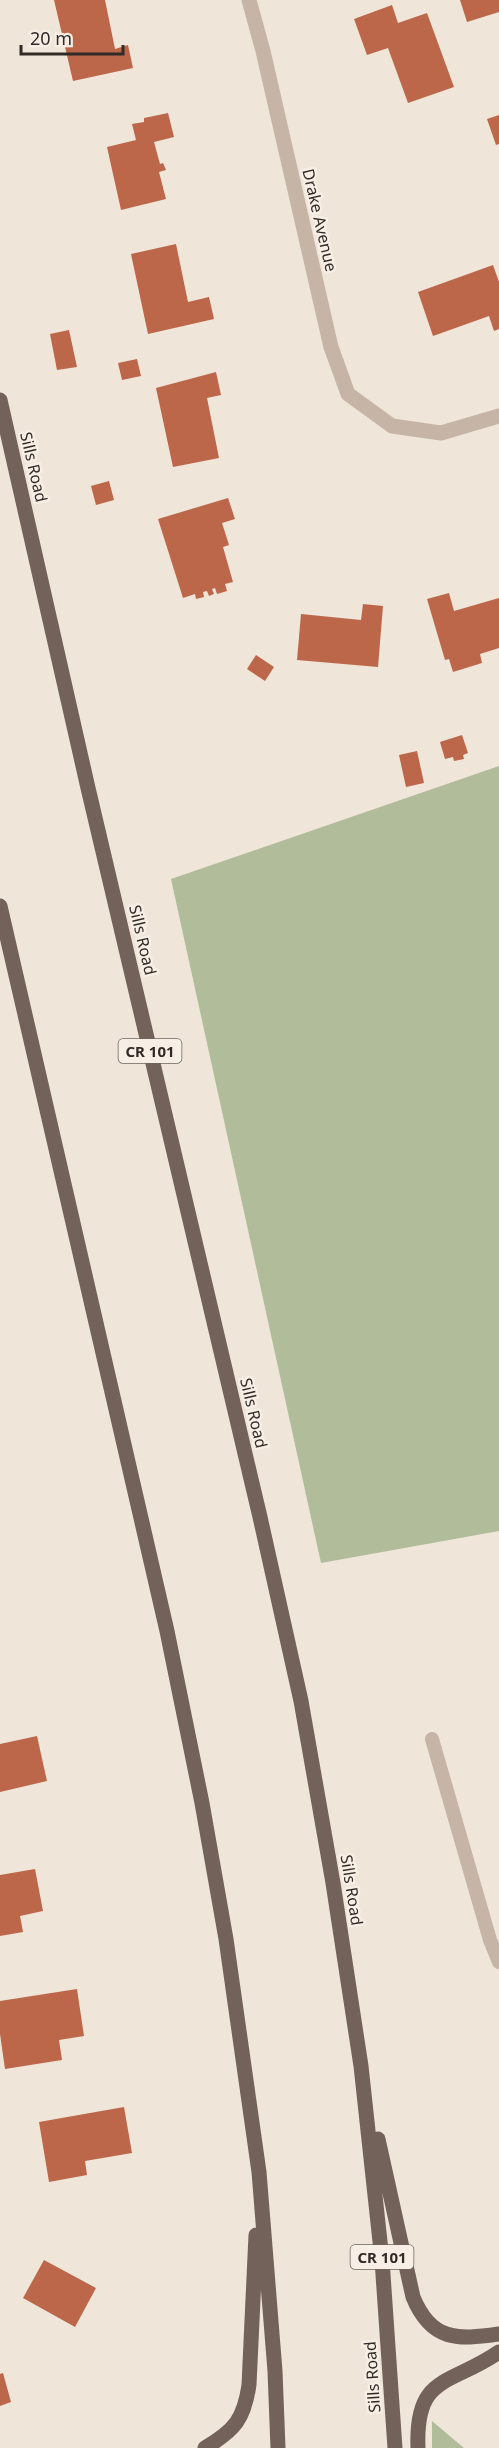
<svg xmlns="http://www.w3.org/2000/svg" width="499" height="2448" font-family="'Noto Sans',sans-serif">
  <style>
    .green { fill: #b1bc9b }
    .building { fill: #bc674a }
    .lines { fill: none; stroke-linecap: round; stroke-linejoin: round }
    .lane { stroke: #c6b5a6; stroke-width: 14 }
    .street { stroke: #c6b5a6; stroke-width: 15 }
    .primary { stroke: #736259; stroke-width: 15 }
    .labels { text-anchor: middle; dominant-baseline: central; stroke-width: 5; stroke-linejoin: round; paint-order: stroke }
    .shield { fill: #f7efe5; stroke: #6d655f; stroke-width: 1.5 }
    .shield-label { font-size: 15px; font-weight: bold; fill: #322a26 }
    .street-label { font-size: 16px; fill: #322a26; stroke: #f7efe5 }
  </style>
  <rect width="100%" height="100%" fill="#efe5d9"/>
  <path class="green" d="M 499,766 L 499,1531 L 321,1563 L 171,879 Z
    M 432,2421 L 464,2448 L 432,2448 Z"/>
  <path class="building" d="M 54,0 L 105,0 L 115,49 L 128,45 L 133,68 L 73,81 Z
    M 460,0 L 499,0 L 499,12 L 467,22 Z
    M 392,5 L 398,23 L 427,13 L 454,87 L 408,103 L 388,48 L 367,55 L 354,19 Z
    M 168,113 L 174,137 L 154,142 L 160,164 L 163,163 L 166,170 L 159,172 L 166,199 L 121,210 L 107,147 L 136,140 L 132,124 L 144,122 L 144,118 Z
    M 499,115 L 499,144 L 496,145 L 487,119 Z
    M 176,244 L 188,302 L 209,297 L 214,319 L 148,334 L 131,254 Z
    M 493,265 L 499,282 L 499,329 L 494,331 L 489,316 L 433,336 L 418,292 Z
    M 69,330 L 77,367 L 57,370 L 50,334 Z
    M 137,359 L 141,376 L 122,380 L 118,363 Z
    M 216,372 L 221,395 L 207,398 L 219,458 L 173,467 L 156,388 Z
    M 109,481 L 114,500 L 96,505 L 91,486 Z
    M 228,498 L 235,519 L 222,523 L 229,545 L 223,547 L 233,582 L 225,584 L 227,591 L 217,594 L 215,588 L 212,589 L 214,594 L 209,596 L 207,591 L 203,592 L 204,597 L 196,599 L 195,594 L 183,598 L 158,519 Z
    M 449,593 L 454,611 L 499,598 L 499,648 L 480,654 L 482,663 L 453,672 L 449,659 L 445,660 L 427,599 Z
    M 363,604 L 383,606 L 378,667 L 297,660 L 301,614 L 361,620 Z
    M 256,655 L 274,667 L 265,681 L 247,669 Z
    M 462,735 L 468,753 L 463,755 L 464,759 L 454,761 L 453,757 L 445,759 L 440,742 Z
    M 417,751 L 424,783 L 406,787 L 399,755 Z
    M 37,1736 L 47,1781 L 0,1792 L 0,1744 Z
    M 35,1869 L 43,1911 L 20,1916 L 23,1932 L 0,1936 L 0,1875 Z
    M 77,1989 L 84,2036 L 59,2040 L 62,2060 L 5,2069 L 0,2034 L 0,2001 Z
    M 124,2107 L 132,2153 L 85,2161 L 87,2175 L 49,2182 L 39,2122 Z
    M 44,2260 L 96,2288 L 75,2327 L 23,2298 Z
    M 3,2373 L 11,2402 L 0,2406 L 0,2374 Z"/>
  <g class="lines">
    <path class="lane" d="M 432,1739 L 490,1940 L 499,1962"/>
    <path class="street" d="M 249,0 L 263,51 L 331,347 L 348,394 L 392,426 L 441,433 L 499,416"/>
    <path class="primary" d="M 0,400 L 88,788 L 260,1517 L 301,1701 L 333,1883 L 361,2066 L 382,2260 L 395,2448
      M 0,906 L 167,1631 L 202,1803 L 226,1939 L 259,2172 L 275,2371 L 278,2448
      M 378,2139 L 413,2297 C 431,2341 457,2340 499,2334
      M 205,2448 C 235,2430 244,2419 249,2385 L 256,2235
      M 418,2448 C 415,2374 450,2386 499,2352"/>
  </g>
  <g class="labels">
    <g class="shield">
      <rect x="118.5" y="1039" width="63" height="24" rx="4.5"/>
      <rect x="350.5" y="2245" width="63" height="24" rx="4.5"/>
    </g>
    <g class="shield-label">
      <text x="150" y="1051">CR 101</text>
      <text x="382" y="2257">CR 101</text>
    </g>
    <g class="street-label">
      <text transform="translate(320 220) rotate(77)">Drake Avenue</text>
      <text transform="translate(34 467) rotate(77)">Sills Road</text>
      <text transform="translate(143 940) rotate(77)">Sills Road</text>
      <text transform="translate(254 1413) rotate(77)">Sills Road</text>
      <text transform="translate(352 1890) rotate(81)">Sills Road</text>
      <text transform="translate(372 2377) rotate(-94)">Sills Road</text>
    </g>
  </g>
  <path d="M21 45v9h102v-9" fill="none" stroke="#322a26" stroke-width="3"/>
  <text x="30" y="45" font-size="18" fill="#322a26" stroke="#f7efe5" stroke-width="4.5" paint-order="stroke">20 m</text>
</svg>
